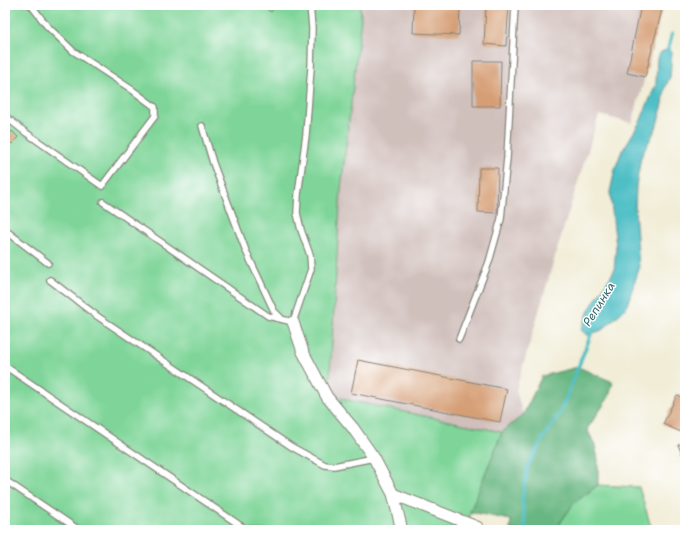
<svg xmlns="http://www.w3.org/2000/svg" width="690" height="535" font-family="'Shantell Sans',sans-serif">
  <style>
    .industrial { fill: #d0c0bc }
    .green { fill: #7fd599; stroke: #4e785a }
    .forest { fill: #67b681; stroke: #42694e }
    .water { fill: #50bfc6; stroke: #366e71 }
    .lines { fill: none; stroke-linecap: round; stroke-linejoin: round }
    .stream { stroke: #50bfc6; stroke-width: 3.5 }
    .building { fill: #d59e74 }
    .lane-casing { stroke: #86847a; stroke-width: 8 }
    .street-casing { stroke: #86847a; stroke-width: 13 }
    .lane { stroke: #fff; stroke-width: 5.5 }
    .street { stroke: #fff; stroke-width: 11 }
    .labels { text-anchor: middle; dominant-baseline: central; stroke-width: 3; stroke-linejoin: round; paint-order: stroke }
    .water-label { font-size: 12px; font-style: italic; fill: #336568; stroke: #fff }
  </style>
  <rect width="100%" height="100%" fill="#fff"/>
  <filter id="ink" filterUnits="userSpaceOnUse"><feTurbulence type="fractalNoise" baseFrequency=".025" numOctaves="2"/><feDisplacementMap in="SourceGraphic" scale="8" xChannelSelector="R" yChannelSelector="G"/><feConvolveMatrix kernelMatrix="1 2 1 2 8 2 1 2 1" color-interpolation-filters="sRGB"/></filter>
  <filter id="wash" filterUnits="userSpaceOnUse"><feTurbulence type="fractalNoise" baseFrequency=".012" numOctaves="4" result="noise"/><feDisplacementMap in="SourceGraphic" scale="16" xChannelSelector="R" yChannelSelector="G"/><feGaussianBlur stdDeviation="0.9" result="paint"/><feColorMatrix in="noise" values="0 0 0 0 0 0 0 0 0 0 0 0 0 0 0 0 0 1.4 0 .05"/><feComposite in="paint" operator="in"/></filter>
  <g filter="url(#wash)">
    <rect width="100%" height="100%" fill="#f1edd7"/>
    <path class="industrial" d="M 360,5 L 663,5 L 645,77 L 632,123 L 599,115 L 558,246 L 516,390 L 523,415 L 502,432 L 347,400 L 329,393 L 341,188 L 361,19 Z"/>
    <path class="green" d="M 5,5 L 360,5 L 361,19 L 341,188 L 329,393 L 347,400 L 502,432 L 470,512 L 469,530 L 5,530 Z
      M 598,485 L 639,487 L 652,530 L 562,530 L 560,523 L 574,503 Z"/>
    <path class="forest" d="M 578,367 L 613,382 L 609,397 L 587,429 L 595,445 L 598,459 L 598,485 L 574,503 L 560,523 L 562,530 L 510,530 L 511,520 L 470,512 L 502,432 L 523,415 L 542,376 Z"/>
    <path class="water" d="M 668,49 L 672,52 L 670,77 L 665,88 L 663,104 L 656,128 L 641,157 L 636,186 L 635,209 L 639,269 L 626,308 L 602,330 L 587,335 L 581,330 L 589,310 L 614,271 L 616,247 L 610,192 L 615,169 L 621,153 L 640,122 L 656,84 L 657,58 L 661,52 Z"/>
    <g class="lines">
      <path class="stream" d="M 667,53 L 672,34
        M 526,530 L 522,498 L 528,465 L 545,435 L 561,411 L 593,329"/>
    </g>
    <g id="blocks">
      <path class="building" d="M 261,5 L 276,5 L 271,12 Z
        M 414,5 L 460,5 L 459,35 L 413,33 Z
        M 486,5 L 509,5 L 506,46 L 484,44 Z
        M 641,5 L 663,5 L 645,77 L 627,73 Z
        M 473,61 L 501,61 L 500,106 L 473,106 Z
        M 12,131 L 18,137 L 12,144 L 6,139 Z
        M 479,168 L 498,168 L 497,213 L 478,212 Z
        M 358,360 L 507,389 L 500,422 L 351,393 Z
        M 677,395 L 685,398 L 685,428 L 684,428 L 681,432 L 663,424 Z
        M 685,443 L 685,461 L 678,445 Z"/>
    </g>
  </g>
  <g filter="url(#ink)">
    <use href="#blocks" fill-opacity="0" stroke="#86847a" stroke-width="1"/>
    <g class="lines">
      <defs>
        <path id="lane" d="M 5,116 L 25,132 L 102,186 L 155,116 L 155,107 L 131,89 L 73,51 L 47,26 L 31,5
          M 202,126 L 213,163 L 246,251 L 274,311 L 281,318
          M 103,202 L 268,316 L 293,322 L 311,269 L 310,255 L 301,230 L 297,213 L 298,195 L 306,135 L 311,68 L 312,28 L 310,5
          M 5,230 L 48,263
          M 50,280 L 97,316 L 292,447 L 325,465 L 334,466 L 374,458
          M 459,339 L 489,262 L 501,219 L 507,158 L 515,5
          M 5,366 L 247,530
          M 5,480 L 79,530"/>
        <path id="street" d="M 293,322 L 303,352 L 327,397 L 353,428 L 374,458 L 393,494 L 477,527 L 479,530
          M 393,494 L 402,530"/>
      </defs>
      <use href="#lane" class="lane-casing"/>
      <use href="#street" class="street-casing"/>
      <use href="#lane" class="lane"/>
      <use href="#street" class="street"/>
    </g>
  </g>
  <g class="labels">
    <g class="water-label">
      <text transform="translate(599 304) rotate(-58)">Репинка</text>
    </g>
  </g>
  <rect width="690" height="535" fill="none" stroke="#fff" stroke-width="20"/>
</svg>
